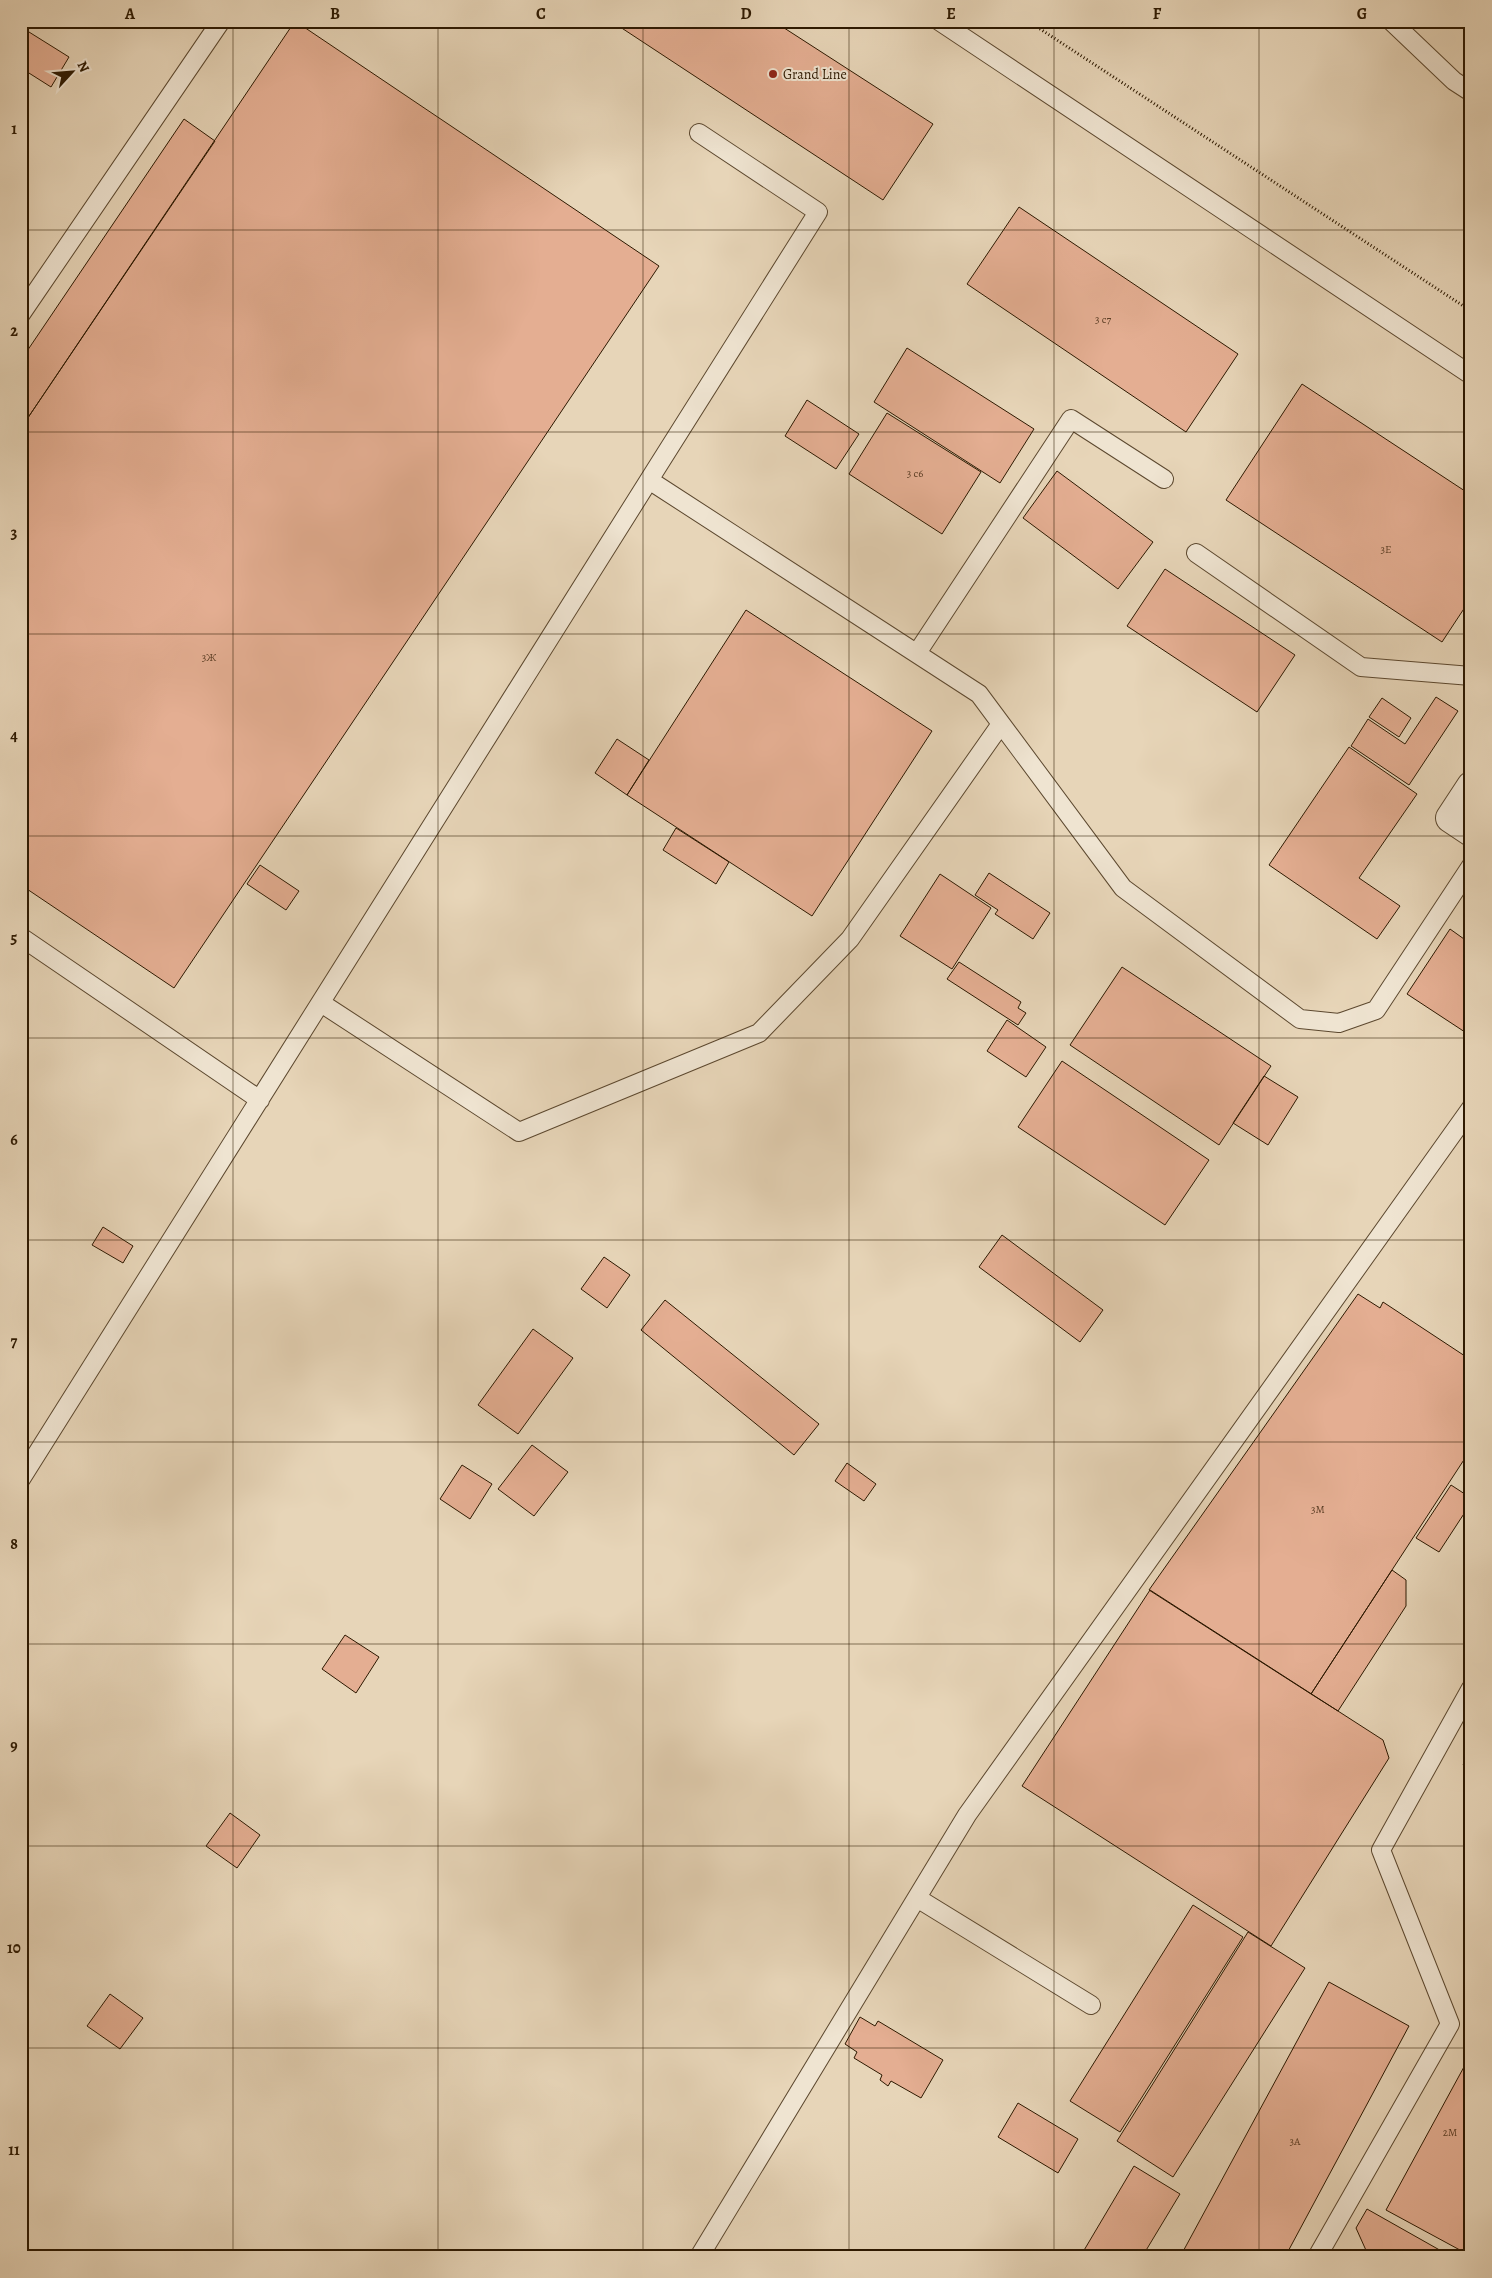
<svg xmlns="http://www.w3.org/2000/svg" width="1492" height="2278" font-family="Alegreya,serif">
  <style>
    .building { fill: #e4ae92; stroke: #2d1901 }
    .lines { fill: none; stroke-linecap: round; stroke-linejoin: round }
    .service-casing { stroke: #5c482f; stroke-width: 20 }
    .minor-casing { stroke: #5c482f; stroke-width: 30 }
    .path { stroke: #2d1901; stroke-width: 3; stroke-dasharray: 1 2.5; stroke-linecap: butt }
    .service { stroke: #efe4d1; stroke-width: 18 }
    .minor { stroke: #efe4d1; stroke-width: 28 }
    .grid { fill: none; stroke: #2d1901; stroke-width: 1; stroke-opacity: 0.55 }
    .poi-dot { fill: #8f2418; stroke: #efe4d1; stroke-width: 2 }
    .labels { text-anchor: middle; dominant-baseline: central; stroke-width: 4; stroke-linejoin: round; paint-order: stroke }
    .number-label { font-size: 11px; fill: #5b3e25 }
    .poi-label { font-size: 14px; fill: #2d1901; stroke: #efe4d1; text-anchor: start }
    .neatline { fill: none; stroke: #2d1901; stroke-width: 2 }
    .grid-label { font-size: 16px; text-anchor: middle; font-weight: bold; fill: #2d1901 }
  </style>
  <rect width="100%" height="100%" fill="#e7d5b8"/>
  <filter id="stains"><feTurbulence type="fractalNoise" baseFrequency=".004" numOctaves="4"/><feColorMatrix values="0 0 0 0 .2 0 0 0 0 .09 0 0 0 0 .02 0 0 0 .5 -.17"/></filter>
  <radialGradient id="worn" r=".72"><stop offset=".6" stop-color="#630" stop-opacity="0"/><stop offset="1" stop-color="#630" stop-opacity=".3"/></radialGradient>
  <path class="building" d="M 295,21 L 659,266 L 174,988 L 21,885 L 21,428 Z
    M 611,21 L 780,21 L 778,24 L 933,124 L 883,200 Z
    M 21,27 L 69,57 L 51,87 L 21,68 Z
    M 184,119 L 215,141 L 21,428 L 21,360 Z
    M 1019,207 L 1238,354 L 1186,432 L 967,284 Z
    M 907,348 L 1034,429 L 1000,483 L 874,402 Z
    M 1302,384 L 1471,495 L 1471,598 L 1442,642 L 1226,500 Z
    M 807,400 L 859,434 L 836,469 L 785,436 Z
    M 887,413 L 981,472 L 942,534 L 849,474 Z
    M 1057,471 L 1153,542 L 1118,589 L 1023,518 Z
    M 1165,569 L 1295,655 L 1257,712 L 1127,626 Z
    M 746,610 L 932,731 L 812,916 L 627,795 Z
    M 1436,697 L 1458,711 L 1409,785 L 1351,746 L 1368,719 L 1405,744 Z
    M 1382,698 L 1411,718 L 1399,737 L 1369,717 Z
    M 617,739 L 649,760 L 627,795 L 595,773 Z
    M 1349,747 L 1417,794 L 1359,878 L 1400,906 L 1377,939 L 1269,865 Z
    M 676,828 L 729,862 L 716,884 L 663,850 Z
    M 260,865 L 299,891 L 286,910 L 247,884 Z
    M 989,873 L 1050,913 L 1033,939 L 995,914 L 998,910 L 975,895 Z
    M 940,874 L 991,908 L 952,969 L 900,936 Z
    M 1450,929 L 1471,944 L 1471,1036 L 1407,994 Z
    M 959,962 L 1021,1002 L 1018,1008 L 1026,1013 L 1018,1025 L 947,979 Z
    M 1122,967 L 1271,1066 L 1219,1145 L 1070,1045 Z
    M 1007,1020 L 1046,1047 L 1026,1077 L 987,1051 Z
    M 1062,1061 L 1209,1160 L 1165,1225 L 1018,1127 Z
    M 1264,1076 L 1298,1097 L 1268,1145 L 1233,1123 Z
    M 103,1227 L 133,1246 L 123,1263 L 92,1245 Z
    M 1002,1235 L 1103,1310 L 1080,1342 L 979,1267 Z
    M 604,1257 L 630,1275 L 607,1308 L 581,1289 Z
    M 1358,1294 L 1380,1308 L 1383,1302 L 1471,1360 L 1471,1449 L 1311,1694 L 1149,1590 Z
    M 665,1300 L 819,1424 L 794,1455 L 641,1330 Z
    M 533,1329 L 573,1358 L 518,1434 L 478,1405 Z
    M 532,1445 L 568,1472 L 534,1516 L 498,1489 Z
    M 847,1463 L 876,1484 L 864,1501 L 835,1481 Z
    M 462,1465 L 492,1484 L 470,1519 L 440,1499 Z
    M 1451,1485 L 1471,1498 L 1471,1503 L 1439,1552 L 1416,1538 Z
    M 1392,1570 L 1406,1580 L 1406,1606 L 1338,1711 L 1311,1694 Z
    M 1150,1590 L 1383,1740 L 1389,1758 L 1271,1946 L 1022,1786 Z
    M 345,1635 L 379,1657 L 356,1693 L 322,1669 Z
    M 1471,1752 L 1471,1769 L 1463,1765 Z
    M 230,1813 L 260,1835 L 237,1868 L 206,1846 Z
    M 1193,1905 L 1243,1937 L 1120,2132 L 1070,2101 Z
    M 1248,1932 L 1305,1968 L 1173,2177 L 1117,2141 Z
    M 1329,1982 L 1409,2026 L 1285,2257 L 1180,2257 Z
    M 110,1994 L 143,2018 L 120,2049 L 87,2026 Z
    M 860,2017 L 875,2026 L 878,2021 L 943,2060 L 921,2098 L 891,2081 L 888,2086 L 880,2080 L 882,2075 L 854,2058 L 857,2052 L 845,2044 Z
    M 1471,2054 L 1471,2256 L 1386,2210 Z
    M 1018,2103 L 1078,2139 L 1058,2173 L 998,2137 Z
    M 1134,2166 L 1180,2194 L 1142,2257 L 1080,2257 Z
    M 1367,2209 L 1452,2257 L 1369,2257 L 1356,2228 Z"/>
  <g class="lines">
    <defs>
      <path id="service" d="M 939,21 L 1471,375
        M 1391,21 L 1454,81 L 1471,92
        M 21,314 L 221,21
        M 649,480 L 818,212 L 699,133
        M 1196,553 L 1361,667 L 1471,676
        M 917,653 L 1071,419 L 1164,479
        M 21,937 L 260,1100
        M 321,1003 L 519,1132 L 759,1033 L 850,939 L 1001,724
        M 21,1479 L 649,480 L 979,694 L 1123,888 L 1300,1019 L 1339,1023 L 1376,1010 L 1471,866
        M 917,1898 L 1091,2005
        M 699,2257 L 967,1815 L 1471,1108
        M 1317,2257 L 1450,2024 L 1381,1850 L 1471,1688"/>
      <path id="minor" d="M 1471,786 L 1450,818 L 1471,832"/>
    </defs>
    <use href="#service" class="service-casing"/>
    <use href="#minor" class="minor-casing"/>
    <path class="path" d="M 1028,21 L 1471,311"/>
    <use href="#service" class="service"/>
    <use href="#minor" class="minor"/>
  </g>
  <path class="grid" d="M 233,21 L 233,2257M 438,21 L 438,2257M 643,21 L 643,2257M 849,21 L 849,2257M 1054,21 L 1054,2257M 1259,21 L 1259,2257M 21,230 L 1471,230M 21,432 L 1471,432M 21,634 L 1471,634M 21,836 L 1471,836M 21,1038 L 1471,1038M 21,1240 L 1471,1240M 21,1442 L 1471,1442M 21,1644 L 1471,1644M 21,1846 L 1471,1846M 21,2048 L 1471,2048"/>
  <circle class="poi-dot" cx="773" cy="74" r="5"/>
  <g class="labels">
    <g class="number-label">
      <text x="1103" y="319">3 с7</text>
      <text x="915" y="473">3 с6</text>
      <text x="1386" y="549">3Е</text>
      <text x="209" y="657">3Ж</text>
      <text x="1318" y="1509">3М</text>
      <text x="1450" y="2132">2М</text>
      <text x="1295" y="2141">3А</text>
    </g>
    <g class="poi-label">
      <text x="783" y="74">Grand Line</text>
    </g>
  </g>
  <rect width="1492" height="2278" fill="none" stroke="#e7d5b8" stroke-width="55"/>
  <g transform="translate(72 72) rotate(64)" stroke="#efe4d1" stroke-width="4" paint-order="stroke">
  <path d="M0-4L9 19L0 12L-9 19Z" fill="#2d1901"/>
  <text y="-8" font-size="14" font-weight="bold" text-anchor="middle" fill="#2d1901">N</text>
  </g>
  <rect x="28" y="28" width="1436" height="2222" class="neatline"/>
  <g class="grid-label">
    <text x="130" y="19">A</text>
    <text x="335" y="19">B</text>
    <text x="541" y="19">C</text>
    <text x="746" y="19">D</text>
    <text x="951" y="19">E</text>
    <text x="1157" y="19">F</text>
    <text x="1362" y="19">G</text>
    <text x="14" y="134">1</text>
    <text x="14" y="336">2</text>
    <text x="14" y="538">3</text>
    <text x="14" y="741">4</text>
    <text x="14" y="943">5</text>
    <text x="14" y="1145">6</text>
    <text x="14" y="1347">7</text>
    <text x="14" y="1549">8</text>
    <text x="14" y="1751">9</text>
    <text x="14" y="1953">10</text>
    <text x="14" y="2155">11</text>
  </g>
  <rect width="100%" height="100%" filter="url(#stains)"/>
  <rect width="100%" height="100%" fill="url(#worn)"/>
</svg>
